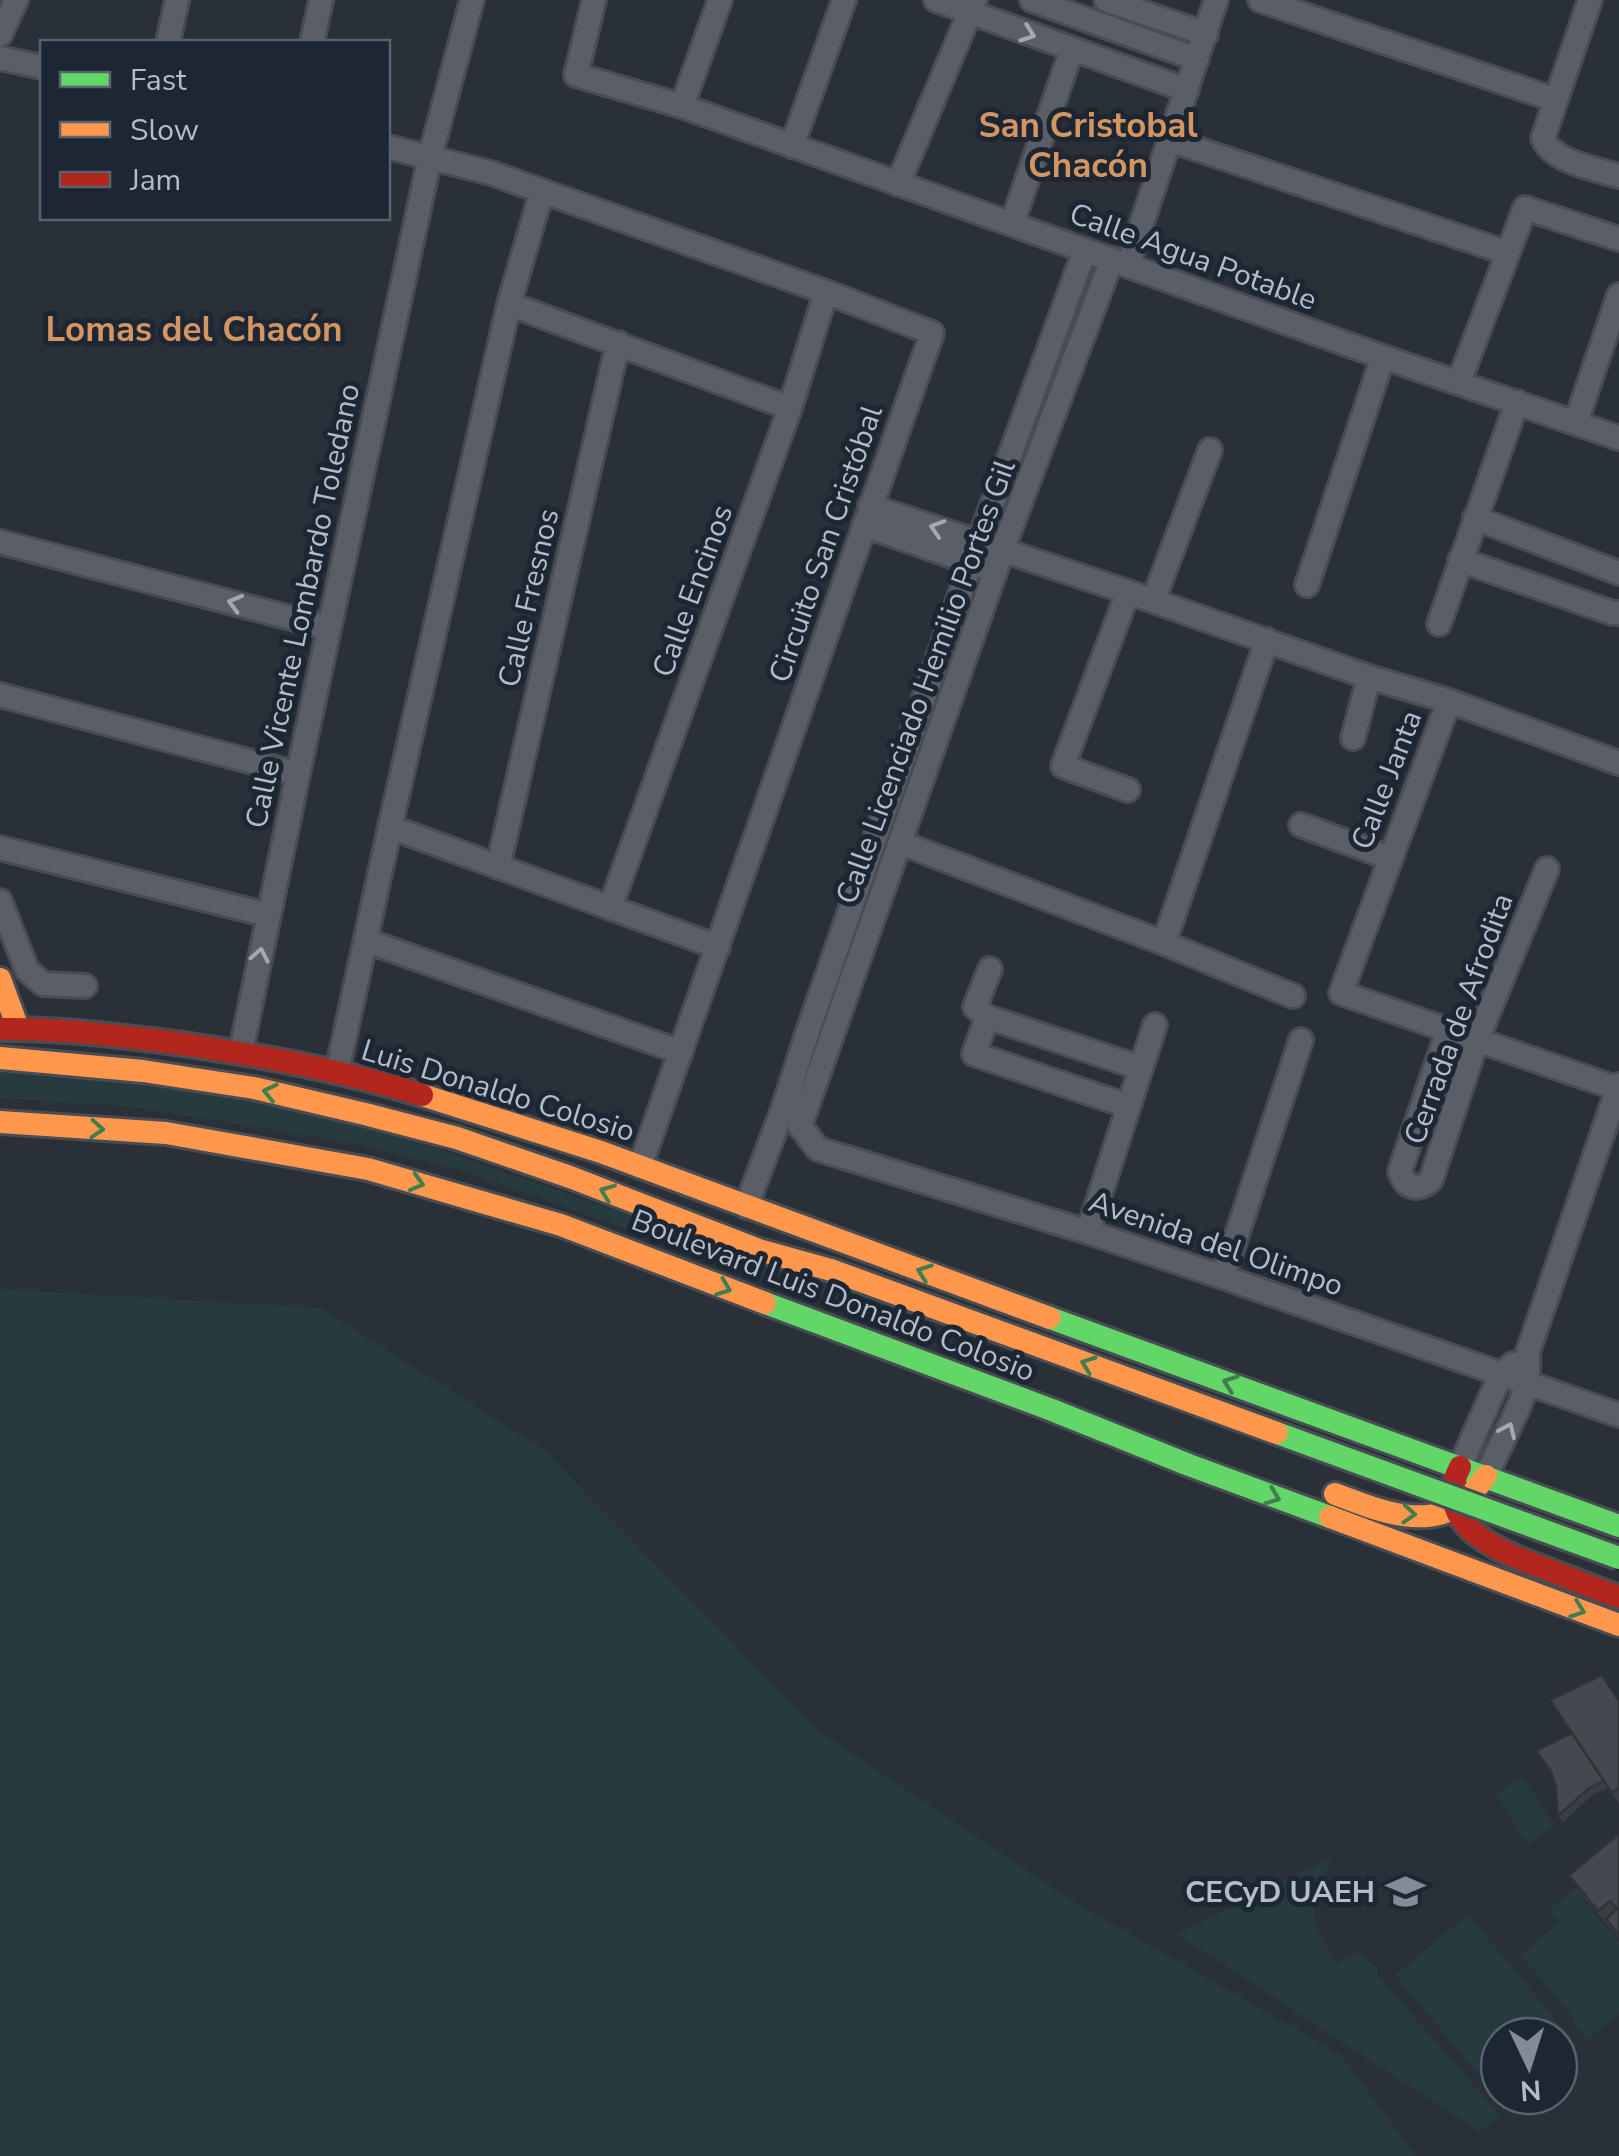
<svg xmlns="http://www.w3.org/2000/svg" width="1619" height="2156" font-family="'Nunito Sans',sans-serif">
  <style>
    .green { fill: #273a3e }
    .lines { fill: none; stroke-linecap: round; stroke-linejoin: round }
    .street-casing { stroke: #484c53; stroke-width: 28 }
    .fast-casing { stroke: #484c53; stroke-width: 28 }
    .slow-casing { stroke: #484c53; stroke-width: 28 }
    .jam-casing { stroke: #484c53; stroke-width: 28 }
    .street { stroke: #5a5e66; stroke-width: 22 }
    .fast { stroke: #63d668; stroke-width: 22 }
    .slow { stroke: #ff974d; stroke-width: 22 }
    .jam { stroke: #b3261e; stroke-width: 22 }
    .fast-bridge-casing { stroke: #484c55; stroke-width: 28; stroke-linecap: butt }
    .slow-bridge-casing { stroke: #484c55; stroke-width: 28; stroke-linecap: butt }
    .fast-bridge { stroke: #63d668; stroke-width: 22 }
    .slow-bridge { stroke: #ff974d; stroke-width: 22 }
    .wall { fill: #3a3f45 }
    .building { fill: #444950; stroke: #303338; stroke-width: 2.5 }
    .oneway { stroke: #a2a9b5 }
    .oneway2 { stroke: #407e4e }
    .labels { text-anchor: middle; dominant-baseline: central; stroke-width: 10; stroke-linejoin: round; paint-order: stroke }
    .street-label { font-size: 30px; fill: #b4bcc9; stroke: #1d2633 }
    .poi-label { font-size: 30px; font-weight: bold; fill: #b4bcc9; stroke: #1d2633; text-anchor: end }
    .quarter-label { font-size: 35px; font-weight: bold; fill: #d59563; stroke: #1d2633 }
  </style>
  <rect width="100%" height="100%" fill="#2a3038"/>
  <path class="green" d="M 0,1070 L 139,1081 L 358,1121 L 932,1320 L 931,1325 L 819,1297 L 458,1169 L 353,1143 L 135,1107 L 0,1098 Z
    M 0,1289 L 320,1308 L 544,1450 L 816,1729 L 1070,1900 L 1341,2055 L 1416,2156 L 0,2156 Z
    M 1523,1777 L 1555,1826 L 1528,1844 L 1496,1795 Z
    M 1333,1857 C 1323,1876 1308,1906 1317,1927 C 1321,1940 1331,1952 1337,1963 L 1358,1952 L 1378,1969 L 1377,1975 L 1500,2115 L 1480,2132 L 1177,1934 Z
    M 1619,1872 L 1584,1901 L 1619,1942 L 1619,2013 L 1587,2040 L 1572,2022 L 1575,2019 L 1521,1955 L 1560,1922 L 1551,1912 L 1552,1907 L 1580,1884 Z
    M 1468,1915 L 1577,2045 L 1559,2059 L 1559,2036 L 1499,2036 L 1499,2096 L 1514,2096 L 1504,2105 L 1395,1975 Z"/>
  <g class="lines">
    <defs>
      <path id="street" d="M 594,0 L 576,75 L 682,106 L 1383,357 L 1619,438
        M 936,0 L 1187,90
        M 1032,0 L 1197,59
        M 1106,0 L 1206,34
        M 1260,0 L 1556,100
        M 1590,0 L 1543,138 C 1552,162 1596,169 1619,176
        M 0,35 L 16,0
        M 168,42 L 177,0
        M 312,42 L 321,0
        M 0,58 L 42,67
        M 682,106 L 720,0
        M 1170,140 L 1508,253
        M 792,146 L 844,0
        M 388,147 L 491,173 L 826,292 L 932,333 L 640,1167
        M 898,184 L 975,0
        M 1012,224 L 1072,49
        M 1112,259 L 1007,538 L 800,1126 L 818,1149 L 1088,1232 L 1223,1277 L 1619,1415
        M 1128,265 L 1216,0
        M 509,304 L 790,408
        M 1459,382 L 1525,208 L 1619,239
        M 1576,422 L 1619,295
        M 870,506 L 1128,592 L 1369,677 L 1449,701 L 1619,763
        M 1475,518 L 1619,573
        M 864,525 L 983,567
        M 0,542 L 329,628
        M 1460,560 L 1613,613 L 1619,613
        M 1307,585 L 1383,357
        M 1153,601 L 1210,450
        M 1439,624 L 1517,402
        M 0,695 L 298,774
        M 1449,701 L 1341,993 L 1619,1089
        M 1353,738 L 1369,677
        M 1128,790 L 1063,766 L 1128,592
        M 1301,825 L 1390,858
        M 390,827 L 718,947
        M 901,843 L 1164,943 L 1293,996
        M 0,848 L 268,915
        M 498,867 L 618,343
        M 0,901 L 27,970 L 43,984 L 85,986
        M 610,908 L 790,408 L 826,292
        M 367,941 L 681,1052
        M 1164,943 L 1267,640
        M 990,969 L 975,1007 L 987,1017 L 1141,1068
        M 987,1017 L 974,1054 L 1128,1106
        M 1448,1031 L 1400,1171 C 1405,1188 1418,1192 1431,1180 L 1477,1040 L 1547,869
        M 241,1051 L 298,774 L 430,157 L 472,0
        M 337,1072 L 390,827 L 509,304 L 542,191
        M 746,1207 L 783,1109 L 808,1031 L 971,563 L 1085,250
        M 1088,1232 L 1155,1025
        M 1223,1277 L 1301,1040
        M 1460,1467 L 1501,1374 L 1513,1364
        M 1486,1476 L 1516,1413 L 1528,1383 L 1528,1352 L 1619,1085"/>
      <path id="fast" d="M 765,1303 L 1052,1410 L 1189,1465 L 1330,1517
        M 1050,1318 L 1619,1526"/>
      <path id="slow" d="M 0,979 L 18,1028
        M 0,1058 L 143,1071 L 254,1088 L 365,1114 L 457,1138 L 570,1177 L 759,1250 L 831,1270
        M 422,1095 L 601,1152 L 1050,1318
        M 0,1122 L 166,1133 L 368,1169 L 561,1225 L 765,1303
        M 1335,1494 C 1375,1509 1427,1532 1465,1501 C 1473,1494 1479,1484 1486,1476
        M 1330,1517 L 1619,1625"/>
      <path id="jam" d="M 0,1029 C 51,1028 102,1034 153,1040 C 244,1052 334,1068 422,1095
        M 1460,1467 C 1428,1528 1511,1556 1554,1572 C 1575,1580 1597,1589 1619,1597"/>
    </defs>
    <use href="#street" class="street-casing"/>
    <use href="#fast" class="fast-casing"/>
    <use href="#slow" class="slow-casing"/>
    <use href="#jam" class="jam-casing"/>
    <use href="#street" class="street"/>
    <use href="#fast" class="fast"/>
    <use href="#slow" class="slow"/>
    <use href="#jam" class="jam"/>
    <defs>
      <path id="fast-bridge" d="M 1277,1433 L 1619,1558"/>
      <path id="slow-bridge" d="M 831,1270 L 1277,1433"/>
    </defs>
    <use href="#fast-bridge" class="fast-bridge-casing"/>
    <use href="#slow-bridge" class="slow-bridge-casing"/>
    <use href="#fast-bridge" class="fast-bridge"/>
    <use href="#slow-bridge" class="slow-bridge"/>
  </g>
  <path class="wall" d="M 1602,1675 L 1619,1699 L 1619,1804 L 1608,1788 L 1593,1794 L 1563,1822 L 1558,1816 L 1572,1733 Z
    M 1619,1834 L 1619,1938 L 1587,1901 L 1569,1875 Z"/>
  <path class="building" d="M 1602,1675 L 1619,1701 L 1619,1788 L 1612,1793 L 1550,1700 Z
    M 1572,1733 L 1604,1781 L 1589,1788 L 1558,1816 L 1556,1787 L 1551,1771 L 1536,1751 Z
    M 1619,1834 L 1619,1935 L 1606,1919 L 1617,1909 L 1610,1901 L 1598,1911 L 1569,1875 Z"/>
  <defs><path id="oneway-chevron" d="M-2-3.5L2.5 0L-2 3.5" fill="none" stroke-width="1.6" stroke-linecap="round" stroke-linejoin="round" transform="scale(2.5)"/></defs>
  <g class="oneway">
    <use href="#oneway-chevron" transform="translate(1028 34) rotate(20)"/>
    <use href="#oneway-chevron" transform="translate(937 528) rotate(-162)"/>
    <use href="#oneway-chevron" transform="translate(235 603) rotate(-165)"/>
    <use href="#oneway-chevron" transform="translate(260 955) rotate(-79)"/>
    <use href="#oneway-chevron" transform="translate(1508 1430) rotate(-66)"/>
  </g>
  <g class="oneway2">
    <use href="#oneway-chevron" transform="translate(270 1092) rotate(-167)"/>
    <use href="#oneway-chevron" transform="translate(97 1129) rotate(4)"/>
    <use href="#oneway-chevron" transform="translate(417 1183) rotate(16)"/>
    <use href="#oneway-chevron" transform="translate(607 1192) rotate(-159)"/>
    <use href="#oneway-chevron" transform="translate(924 1272) rotate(-160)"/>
    <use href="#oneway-chevron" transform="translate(724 1288) rotate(21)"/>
    <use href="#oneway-chevron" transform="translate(1088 1364) rotate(-160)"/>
    <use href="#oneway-chevron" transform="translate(1230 1383) rotate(-160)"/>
    <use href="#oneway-chevron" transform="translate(1273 1497) rotate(21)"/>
    <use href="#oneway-chevron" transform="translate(1409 1514) rotate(4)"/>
    <use href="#oneway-chevron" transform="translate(1578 1610) rotate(20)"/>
  </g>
  <defs>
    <symbol id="university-bare" viewBox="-9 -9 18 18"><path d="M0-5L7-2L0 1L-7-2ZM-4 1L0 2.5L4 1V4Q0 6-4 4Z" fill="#848b96" stroke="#1d2633" stroke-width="2.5" paint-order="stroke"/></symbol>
  </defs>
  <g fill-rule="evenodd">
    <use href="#university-bare" x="1378" y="1864" width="55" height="55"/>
  </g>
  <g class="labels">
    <g class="street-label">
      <text transform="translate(1193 257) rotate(20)">Calle Agua Potable</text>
      <text transform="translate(826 544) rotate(-71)">Circuito San Cristóbal</text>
      <text transform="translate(693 591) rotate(-70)">Calle Encinos</text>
      <text transform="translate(529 598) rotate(-77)">Calle Fresnos</text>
      <text transform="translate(303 606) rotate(-78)">Calle Vicente Lombardo Toledano</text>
      <text transform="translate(926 682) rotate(-70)">Calle Licenciado Hemilio Portes Gil</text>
      <text transform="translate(1387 780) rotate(-69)">Calle Janta</text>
      <text transform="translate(1459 1019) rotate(-70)">Cerrada de Afrodita</text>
      <text transform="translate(498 1091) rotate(17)">Luis Donaldo Colosio</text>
      <text transform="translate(1216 1244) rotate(19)">Avenida del Olimpo</text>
      <text transform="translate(833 1296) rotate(21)">Boulevard Luis Donaldo Colosio</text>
    </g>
    <g class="poi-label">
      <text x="1375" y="1892">CECyD UAEH</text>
    </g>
    <g class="quarter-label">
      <text x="1088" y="125">San Cristobal<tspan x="1088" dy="40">Chacón</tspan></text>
      <text x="194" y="329">Lomas del Chacón</text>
    </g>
  </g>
  <rect x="40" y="40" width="350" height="180" fill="#1d2633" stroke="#59626f" stroke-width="2.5"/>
  <rect x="60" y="72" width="50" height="15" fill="#63d668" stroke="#59626f" stroke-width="2.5"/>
  <text x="130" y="90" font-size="30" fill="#b4bcc9">Fast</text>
  <rect x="60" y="122" width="50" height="15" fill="#ff974d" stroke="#59626f" stroke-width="2.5"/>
  <text x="130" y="140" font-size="30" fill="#b4bcc9">Slow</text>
  <rect x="60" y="172" width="50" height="15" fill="#b3261e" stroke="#59626f" stroke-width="2.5"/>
  <text x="130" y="190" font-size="30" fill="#b4bcc9">Jam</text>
  <g transform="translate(1529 2066) rotate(176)"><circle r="48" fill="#1d2633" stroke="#59626f" stroke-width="2.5"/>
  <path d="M0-8L18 38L0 25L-18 38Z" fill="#848b96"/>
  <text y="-15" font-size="28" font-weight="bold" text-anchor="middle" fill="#b4bcc9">N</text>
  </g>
</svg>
